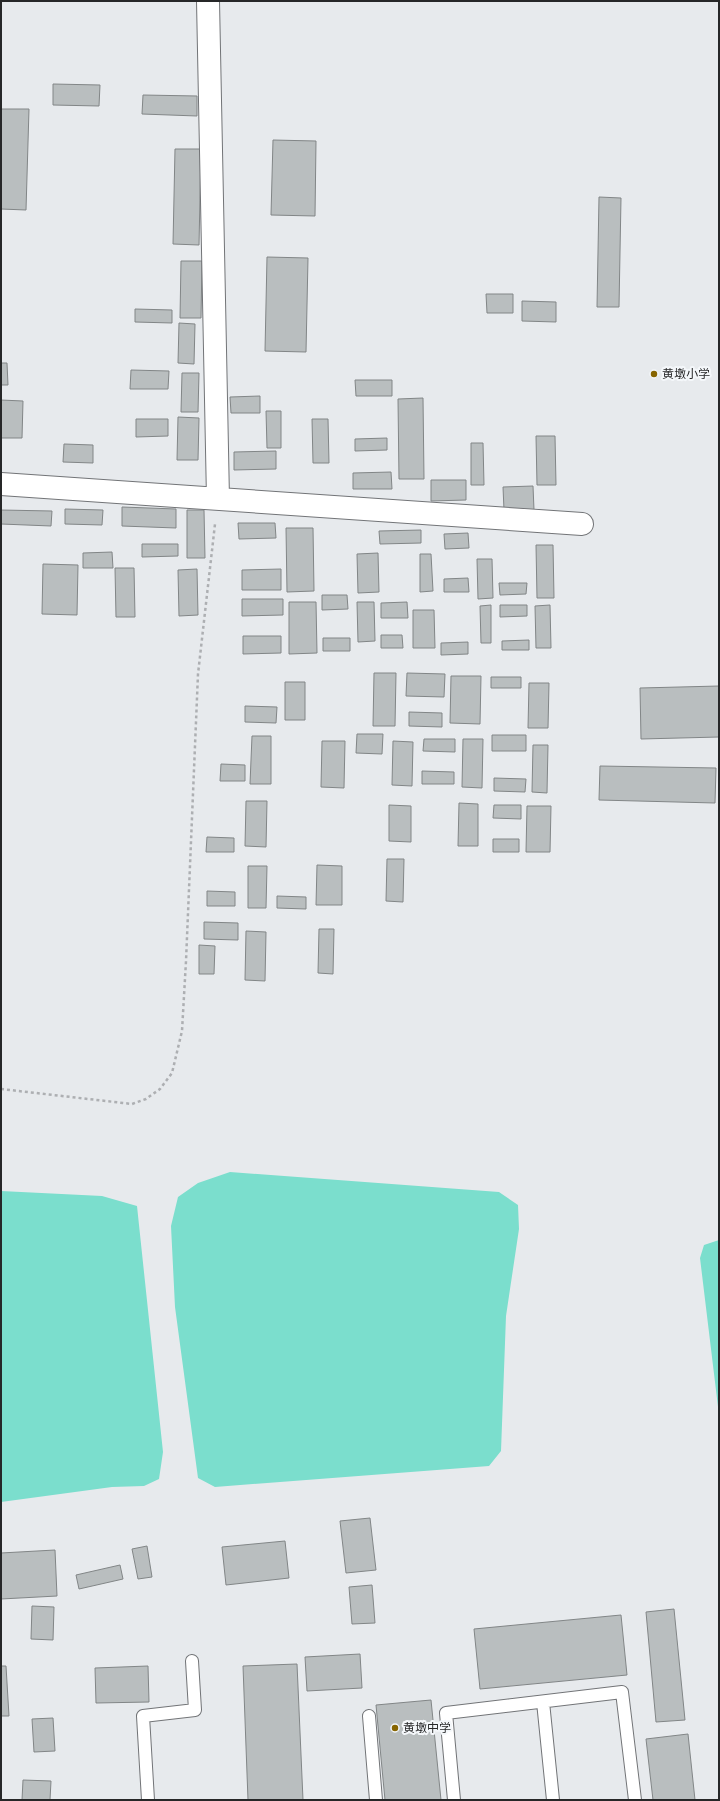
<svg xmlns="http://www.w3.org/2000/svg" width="720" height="1801" font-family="'DM Sans','Noto Sans SC',sans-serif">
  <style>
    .water { fill: #7bdecd }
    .building { fill: #b9bebf; stroke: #828687 }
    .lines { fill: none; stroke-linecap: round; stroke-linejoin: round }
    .service-casing { stroke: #727477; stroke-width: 14 }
    .minor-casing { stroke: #727477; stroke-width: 24 }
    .path { stroke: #adafb2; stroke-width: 2.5; stroke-dasharray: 3 3; stroke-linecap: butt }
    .service { stroke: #fff; stroke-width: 12 }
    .minor { stroke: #fff; stroke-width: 22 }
    .poi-dot { fill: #876500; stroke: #f4f7fa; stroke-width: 1.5 }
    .labels { text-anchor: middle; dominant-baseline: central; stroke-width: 4; stroke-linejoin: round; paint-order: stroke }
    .poi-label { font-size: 12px; fill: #262728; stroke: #f4f7fa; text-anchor: start }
  </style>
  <rect width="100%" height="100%" fill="#e7eaed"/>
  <path class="water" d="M 230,1172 L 499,1192 L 518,1205 L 519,1229 L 506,1316 L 501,1451 L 489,1466 L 215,1487 L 198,1478 L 175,1307 L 171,1226 L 178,1197 L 198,1183 Z
    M 1,1191 L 102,1196 L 137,1206 L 163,1452 L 159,1479 L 144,1486 L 112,1487 L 1,1502 Z
    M 719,1240 L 719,1415 L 700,1258 L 704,1245 Z"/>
  <path class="building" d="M 53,84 L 100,85 L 99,106 L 53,105 Z
    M 143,95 L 197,96 L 197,116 L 142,114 Z
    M 1,109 L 29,109 L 26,210 L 1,209 Z
    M 273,140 L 316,141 L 315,216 L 271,215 Z
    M 175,149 L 201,149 L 199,245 L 173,244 Z
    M 599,197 L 621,198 L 619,307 L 597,307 Z
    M 267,257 L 308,258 L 306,352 L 265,351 Z
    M 181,261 L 202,261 L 201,318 L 180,318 Z
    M 486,294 L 513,294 L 513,313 L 487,313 Z
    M 522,301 L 556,302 L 556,322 L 522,321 Z
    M 135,309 L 172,310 L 172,323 L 135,322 Z
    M 179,323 L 195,324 L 194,364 L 178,363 Z
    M 1,363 L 7,363 L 8,385 L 1,385 Z
    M 131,370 L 169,371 L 168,389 L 130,389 Z
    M 182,373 L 199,373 L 198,412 L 181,412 Z
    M 355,380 L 392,380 L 392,396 L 356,396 Z
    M 260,396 L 260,413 L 231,413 L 230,397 Z
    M 423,398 L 424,479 L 399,479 L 398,399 Z
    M 1,400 L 23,401 L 22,438 L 1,438 Z
    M 266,411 L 281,411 L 281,448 L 267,448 Z
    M 178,417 L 199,418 L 198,460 L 177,460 Z
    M 136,419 L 168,419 L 168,436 L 136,437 Z
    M 312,419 L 328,419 L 329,463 L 313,463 Z
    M 536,436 L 555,436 L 556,485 L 537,485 Z
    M 387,438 L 387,450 L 355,451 L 355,439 Z
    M 471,443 L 483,443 L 484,485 L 471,485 Z
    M 64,444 L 93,445 L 93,463 L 63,462 Z
    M 276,451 L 276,469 L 234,470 L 234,452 Z
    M 391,472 L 392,489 L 353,489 L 353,473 Z
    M 431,480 L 466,480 L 466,500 L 431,501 Z
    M 533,486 L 534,510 L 504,510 L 503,487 Z
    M 122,507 L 176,509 L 176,528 L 122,526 Z
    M 65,509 L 103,510 L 102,525 L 65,524 Z
    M 1,510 L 52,511 L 51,526 L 1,524 Z
    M 187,510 L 204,510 L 205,558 L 187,558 Z
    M 238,523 L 275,523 L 276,538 L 239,539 Z
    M 286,528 L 313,528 L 314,591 L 287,592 Z
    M 421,530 L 421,543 L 380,544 L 379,531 Z
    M 468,533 L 469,548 L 445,549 L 444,534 Z
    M 142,544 L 178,544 L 178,556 L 142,557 Z
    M 536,545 L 553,545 L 554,598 L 537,598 Z
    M 112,552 L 113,568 L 83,568 L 83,553 Z
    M 378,553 L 379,592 L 358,593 L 357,554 Z
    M 420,554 L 431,554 L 433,591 L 420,592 Z
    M 477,559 L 492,559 L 493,598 L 478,599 Z
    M 43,564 L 78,565 L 77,615 L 42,614 Z
    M 115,568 L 134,568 L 135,617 L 116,617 Z
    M 197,569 L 198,615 L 179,616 L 178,570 Z
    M 281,569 L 281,590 L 242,590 L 242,570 Z
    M 468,578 L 469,592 L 444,592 L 444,579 Z
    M 499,583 L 527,583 L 526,594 L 500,595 Z
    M 322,595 L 347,595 L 348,609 L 322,610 Z
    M 242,599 L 283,599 L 283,615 L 242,616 Z
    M 289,602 L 316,602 L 317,653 L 289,654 Z
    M 357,602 L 374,602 L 375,641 L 358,642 Z
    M 407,602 L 408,618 L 381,618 L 381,603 Z
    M 491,605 L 491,643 L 481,643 L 480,606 Z
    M 500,605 L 527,605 L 527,616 L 500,617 Z
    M 550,605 L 551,648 L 536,648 L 535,606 Z
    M 413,610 L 434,610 L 435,648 L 413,648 Z
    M 381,635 L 402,635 L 403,648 L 381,648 Z
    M 243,636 L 281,636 L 281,653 L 243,654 Z
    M 323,638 L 350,638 L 350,651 L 323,651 Z
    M 529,640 L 529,650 L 502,650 L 502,641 Z
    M 468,642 L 468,654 L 441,655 L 441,643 Z
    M 374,673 L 396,673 L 395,726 L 373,726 Z
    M 407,673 L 445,674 L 444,697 L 406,696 Z
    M 451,676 L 481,676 L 480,724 L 450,723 Z
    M 491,677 L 521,677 L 521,688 L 491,688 Z
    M 285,682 L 305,682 L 305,720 L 285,720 Z
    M 529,683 L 549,683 L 548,728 L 528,728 Z
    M 719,686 L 719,737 L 641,739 L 640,688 Z
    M 245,706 L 277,707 L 276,723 L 245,722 Z
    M 409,712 L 442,713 L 442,727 L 409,726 Z
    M 357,734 L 383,734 L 382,754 L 356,753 Z
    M 492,735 L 526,735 L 526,751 L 492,751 Z
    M 252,736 L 271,736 L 271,784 L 250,784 Z
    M 424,739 L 455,739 L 455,752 L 423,751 Z
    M 463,739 L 483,739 L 482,788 L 462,787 Z
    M 322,741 L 345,741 L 344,788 L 321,787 Z
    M 393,741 L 413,742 L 412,786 L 392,785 Z
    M 533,745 L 548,745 L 547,793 L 532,792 Z
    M 221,764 L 245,765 L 245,781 L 220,781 Z
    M 600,766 L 716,768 L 715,803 L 599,800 Z
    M 422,771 L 454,772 L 454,784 L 422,784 Z
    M 494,778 L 526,779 L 525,792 L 494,791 Z
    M 246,801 L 267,801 L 266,847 L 245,846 Z
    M 459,803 L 478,804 L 478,846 L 458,846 Z
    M 389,805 L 411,806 L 411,842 L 389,841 Z
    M 494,805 L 521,805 L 521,819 L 493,818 Z
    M 527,806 L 551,806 L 550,852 L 526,852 Z
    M 207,837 L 234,838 L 234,852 L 206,852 Z
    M 493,839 L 519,839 L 519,852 L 493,852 Z
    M 387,859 L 404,859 L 403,902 L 386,901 Z
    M 317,865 L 342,866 L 342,905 L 316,905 Z
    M 248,866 L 267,866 L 266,908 L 248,908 Z
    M 207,891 L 235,892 L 235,906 L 207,906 Z
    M 277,896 L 306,897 L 306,909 L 277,908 Z
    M 204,922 L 238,923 L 238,940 L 204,939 Z
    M 319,929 L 334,929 L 333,974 L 318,973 Z
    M 246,931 L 266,932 L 265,981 L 245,980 Z
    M 199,945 L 215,946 L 214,974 L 199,974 Z
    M 370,1518 L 376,1570 L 346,1573 L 340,1521 Z
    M 285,1541 L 289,1578 L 226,1585 L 222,1547 Z
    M 147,1546 L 152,1577 L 138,1579 L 132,1549 Z
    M 55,1550 L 57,1596 L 1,1599 L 1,1553 Z
    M 120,1565 L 123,1579 L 79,1589 L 76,1575 Z
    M 372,1585 L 375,1623 L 352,1624 L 349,1587 Z
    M 32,1606 L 54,1607 L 53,1640 L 31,1639 Z
    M 674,1609 L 685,1720 L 656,1722 L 646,1612 Z
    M 621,1615 L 627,1675 L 480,1689 L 474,1629 Z
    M 360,1654 L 362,1688 L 307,1691 L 305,1657 Z
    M 297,1664 L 303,1800 L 248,1800 L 243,1666 Z
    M 1,1666 L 6,1666 L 9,1716 L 1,1716 Z
    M 148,1666 L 149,1702 L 96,1703 L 95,1668 Z
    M 431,1700 L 441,1800 L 385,1800 L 376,1705 Z
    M 53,1718 L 55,1751 L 34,1752 L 32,1719 Z
    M 688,1734 L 695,1800 L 653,1800 L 646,1739 Z
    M 23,1780 L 51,1781 L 50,1800 L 22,1800 Z"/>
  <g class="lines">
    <defs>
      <path id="service" d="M 543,1702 L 553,1800
        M 369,1716 L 376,1800
        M 148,1800 L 143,1716 L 195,1710 L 192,1661
        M 454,1800 L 446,1713 L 622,1692 L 635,1800"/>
      <path id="minor" d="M 208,1 L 218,499
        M 1,484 L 582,524"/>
    </defs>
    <use href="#service" class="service-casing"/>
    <use href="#minor" class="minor-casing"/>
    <path class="path" d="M 1,1089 L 132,1104 L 146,1099 L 160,1089 L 172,1073 L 182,1031 L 186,961 L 198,674 L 215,524"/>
    <use href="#service" class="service"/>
    <use href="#minor" class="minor"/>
  </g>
  <g class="poi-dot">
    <circle cx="654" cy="374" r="4"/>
    <circle cx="395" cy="1728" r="4"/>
  </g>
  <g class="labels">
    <g class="poi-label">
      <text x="662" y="374">黄墩小学</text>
      <text x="403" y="1728">黄墩中学</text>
    </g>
  </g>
  <rect width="720" height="1801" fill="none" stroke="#262728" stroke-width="4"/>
</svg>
